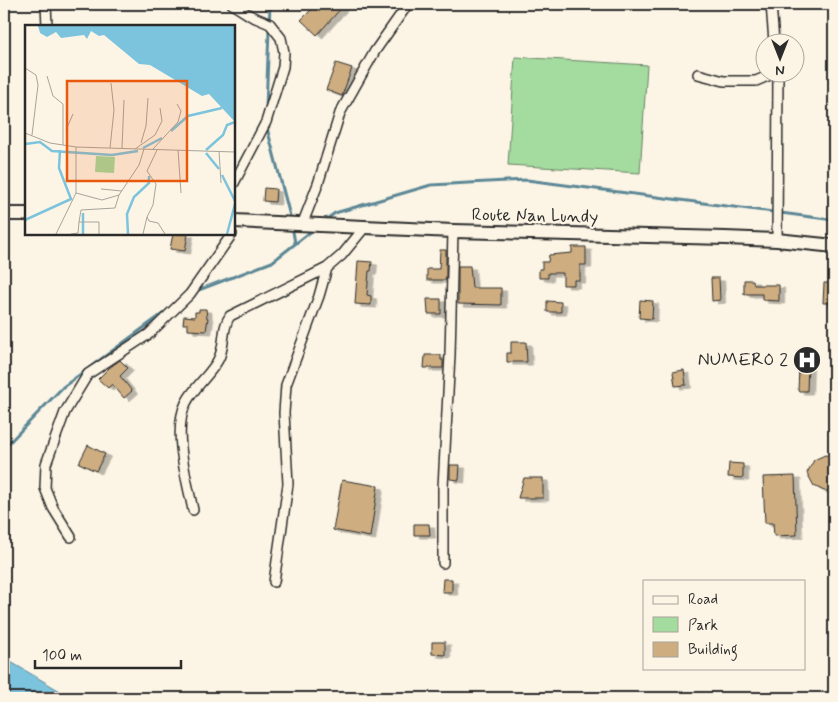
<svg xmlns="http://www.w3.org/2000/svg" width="838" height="702" font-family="Mynerve,sans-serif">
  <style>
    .green { fill: #a4db9f; stroke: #688365 }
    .water { fill: #7cc4dd; stroke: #5c8796 }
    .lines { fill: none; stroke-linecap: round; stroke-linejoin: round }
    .stream { stroke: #5c8796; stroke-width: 3 }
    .building { fill: #ceae81; stroke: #2b2b2b; filter: url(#shadow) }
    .minor-casing { stroke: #2b2b2b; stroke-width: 12 }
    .secondary-casing { stroke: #2b2b2b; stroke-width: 16 }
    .minor { stroke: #fcf5e5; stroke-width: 9 }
    .secondary { stroke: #fcf5e5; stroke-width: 12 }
    .labels { text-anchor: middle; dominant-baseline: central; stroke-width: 4.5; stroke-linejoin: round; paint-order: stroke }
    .street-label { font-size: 18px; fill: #2b2b2b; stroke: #fcf5e5 }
    .poi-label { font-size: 18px; fill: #2b2b2b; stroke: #fcf5e5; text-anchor: end }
    .inset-river { fill: none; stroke: #7cc4dd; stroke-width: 2.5 }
    .inset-road { fill: none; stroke: #a8a49b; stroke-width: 1 }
    .view { fill: #e8590c; fill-opacity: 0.15; stroke: #e8590c; stroke-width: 2.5 }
    .inset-edge { fill: none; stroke: #2b2b2b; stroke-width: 2.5 }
  </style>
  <defs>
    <filter id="shadow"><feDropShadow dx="5.5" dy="3" stdDeviation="0" flood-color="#0004"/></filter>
  </defs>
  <rect width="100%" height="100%" fill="#fcf5e5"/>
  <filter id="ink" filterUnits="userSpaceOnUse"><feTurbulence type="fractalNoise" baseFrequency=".02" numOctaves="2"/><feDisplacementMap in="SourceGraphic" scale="10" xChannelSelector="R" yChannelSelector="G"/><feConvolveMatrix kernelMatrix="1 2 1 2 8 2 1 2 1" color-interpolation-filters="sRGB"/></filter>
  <g filter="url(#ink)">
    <path class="green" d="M 515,57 L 647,65 L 640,173 L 508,165 Z"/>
    <path class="water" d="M 4,658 L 72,698 L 4,698 Z"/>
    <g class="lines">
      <path class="stream" d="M 266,108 L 270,4
        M 266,124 L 291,220
        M 324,221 L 335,213 L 431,185 L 527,180 L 834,220
        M 292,226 L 295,243
        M 196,291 L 272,262 L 313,230
        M 4,448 L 63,387 L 168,310"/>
    </g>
    <path class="building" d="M 306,4 L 321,4 L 325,8 L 328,4 L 345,4 L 317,35 L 301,20 L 312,9 Z
      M 336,63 L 352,68 L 342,96 L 326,90 Z
      M 264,188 L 276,189 L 275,202 L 263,201 Z
      M 173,234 L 188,234 L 185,251 L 170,249 Z
      M 572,247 L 586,247 L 586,265 L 580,265 L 580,280 L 574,280 L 574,285 L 563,285 L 563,273 L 548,273 L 548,278 L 539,278 L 539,269 L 542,269 L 542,262 L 548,262 L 549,255 L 572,253 Z
      M 440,250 L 446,250 L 446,280 L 427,280 L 427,269 L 439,269 Z
      M 358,261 L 372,262 L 371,271 L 369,271 L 367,295 L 371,296 L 371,305 L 355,304 Z
      M 458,266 L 470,266 L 472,288 L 501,288 L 501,305 L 458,304 Z
      M 711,278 L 719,278 L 720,300 L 712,301 Z
      M 744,280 L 753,280 L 754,285 L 779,285 L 779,301 L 762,300 L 762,294 L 744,294 Z
      M 824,283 L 834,283 L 834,303 L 823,303 Z
      M 427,299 L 441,299 L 441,314 L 428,314 Z
      M 640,300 L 653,301 L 652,319 L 639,318 Z
      M 547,301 L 561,302 L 561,312 L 547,312 Z
      M 199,309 L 206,309 L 207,318 L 208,318 L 206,331 L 188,330 L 188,324 L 183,324 L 184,316 L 195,317 L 195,312 L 199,312 Z
      M 511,342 L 526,342 L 527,362 L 507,362 L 507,353 L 511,353 Z
      M 425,355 L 441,355 L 441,360 L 443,360 L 443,368 L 424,368 Z
      M 120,360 L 128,368 L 120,376 L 132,391 L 124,398 L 112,384 L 108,388 L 98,379 L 109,368 Z
      M 799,366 L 808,366 L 807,391 L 798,391 Z
      M 684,370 L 686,385 L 675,386 L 673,372 Z
      M 88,445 L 105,454 L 96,471 L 79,463 Z
      M 825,455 L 834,457 L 834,489 L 830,491 L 824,491 L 814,486 L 807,473 L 814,460 Z
      M 729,463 L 743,464 L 743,478 L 728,477 Z
      M 450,465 L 460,465 L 459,480 L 450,479 Z
      M 795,476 L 797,535 L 774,536 L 773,523 L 765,523 L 763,477 Z
      M 524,478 L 543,478 L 543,498 L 518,498 Z
      M 342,480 L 378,486 L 370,537 L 333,530 Z
      M 414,524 L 429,524 L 430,535 L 414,535 Z
      M 443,579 L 452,579 L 452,592 L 442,592 Z
      M 432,642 L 445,642 L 445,655 L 432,654 Z"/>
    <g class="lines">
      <defs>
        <path id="minor" d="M 46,4 L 47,26
          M 232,4 L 251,16 L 270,24 L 281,38 L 284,52 L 283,67 L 266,122 L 234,183
          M 771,4 L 774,42
          M 698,74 L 724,81 L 756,81 L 777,72
          M 302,225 L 318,184 L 340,113 L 375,51 L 408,4
          M 777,240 L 778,72
          M 193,510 C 187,480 172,431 186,403 C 194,387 210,375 218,360 C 226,346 221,328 230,316 L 327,268 L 342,255 L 365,227
          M 71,537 L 53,508 L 45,488 L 46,464 L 65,412 L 88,374 L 149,334 L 190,294 L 232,234
          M 443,563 L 443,487 L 450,355 L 453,231
          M 274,582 L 288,484 L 284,413 L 286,385 L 319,296 L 327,268"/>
        <path id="secondary" d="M 4,214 L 26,214
          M 234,221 L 453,231 L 725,238 L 777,240 L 834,246"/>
      </defs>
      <use href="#minor" class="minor-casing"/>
      <use href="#secondary" class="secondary-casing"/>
      <use href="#minor" class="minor"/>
      <use href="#secondary" class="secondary"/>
    </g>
  </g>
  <defs>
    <symbol id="hospital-disc" viewBox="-11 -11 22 22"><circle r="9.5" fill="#2b2b2b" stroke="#fcf5e5"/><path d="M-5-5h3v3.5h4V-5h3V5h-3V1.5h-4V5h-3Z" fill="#fff"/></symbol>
  </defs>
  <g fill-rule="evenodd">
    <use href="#hospital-disc" x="791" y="344" width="32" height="32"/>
  </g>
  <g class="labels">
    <g class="street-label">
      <text transform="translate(535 216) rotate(1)">Route Nan Lundy</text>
    </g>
    <g class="poi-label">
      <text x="788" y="360">NUMERO 2</text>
    </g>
  </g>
  <g transform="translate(25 25)">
    <rect width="210" height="210" fill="#fcf5e5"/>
    <path d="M 71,131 L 90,132 L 89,148 L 70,147 Z" fill="#a4db9f"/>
    <path d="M 13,1 L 210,1 L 210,97 L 184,69 L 177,71 L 125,40 L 114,39 L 79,10 L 74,11 L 66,6 L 62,14 L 59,10 L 36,13 L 31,7 L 22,12 L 15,8 Z" fill="#7cc4dd"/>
    <path class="inset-river" d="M 146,106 L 163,91 L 197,83M 0,119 L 15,117 L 27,126 L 87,130 L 113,126M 118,123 L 137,113M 181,125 L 198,110 L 202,100 L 210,97M 181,128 L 194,144M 197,150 L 210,176M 0,195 L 46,174 L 34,143 L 35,125M 58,209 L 58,188M 103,209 L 102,189 L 109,172 L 124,158 L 124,151M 202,209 L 210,179"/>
    <path class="inset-road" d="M 0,43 L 11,50 L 13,60 L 7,110M 22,51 L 28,71 L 38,79 L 38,120M 41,105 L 48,89M 0,108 L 25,118 L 51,122 L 210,127M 116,118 L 121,101 L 123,73M 51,122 L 51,168M 85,123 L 89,85 L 86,58M 97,123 L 99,75M 110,124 L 130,110 L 137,96 L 135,83M 128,124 L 153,97 L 156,86 L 152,79M 132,125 L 122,146 L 131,159 L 128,180 L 122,192 L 124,196 L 133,198 L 140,209M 153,125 L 156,168M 194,126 L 196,158M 76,164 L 97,166M 31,209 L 51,168 L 77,175 L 94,170 L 114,140 L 119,124M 46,209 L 53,208 L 54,197M 74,209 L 74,197 L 54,197 L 56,185 L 90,183 L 94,170M 118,209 L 122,192"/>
    <path class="view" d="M 42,56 L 162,56 L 162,156 L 42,156 Z"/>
    <rect width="210" height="210" class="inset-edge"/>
  </g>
  <rect width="838" height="702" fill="none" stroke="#fcf5e5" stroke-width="20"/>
  <rect x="10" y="10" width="818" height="682" fill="none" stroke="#2b2b2b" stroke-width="2" filter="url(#ink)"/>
  <rect x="643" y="580" width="162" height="90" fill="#fcf5e5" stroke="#a8a49b"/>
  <rect x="653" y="596" width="25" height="8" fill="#fcf5e5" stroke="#a8a49b"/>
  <text x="688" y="604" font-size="15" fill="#2b2b2b">Road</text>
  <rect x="653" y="617" width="25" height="15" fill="#a4db9f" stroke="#a8a49b"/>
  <text x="688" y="630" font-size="15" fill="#2b2b2b">Park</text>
  <rect x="653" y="642" width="25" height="15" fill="#ceae81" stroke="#a8a49b"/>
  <text x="688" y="654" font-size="15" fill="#2b2b2b">Building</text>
  <g transform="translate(780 58) rotate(180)"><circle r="24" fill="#fcf5e5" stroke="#a8a49b"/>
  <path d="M0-4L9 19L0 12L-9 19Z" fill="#2b2b2b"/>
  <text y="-8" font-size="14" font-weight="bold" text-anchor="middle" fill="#2b2b2b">N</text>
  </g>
  <path d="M35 660v8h146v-8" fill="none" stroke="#2b2b2b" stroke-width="2.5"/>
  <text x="42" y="660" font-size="15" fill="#2b2b2b" stroke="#fcf5e5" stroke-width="4" paint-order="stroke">100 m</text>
</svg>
